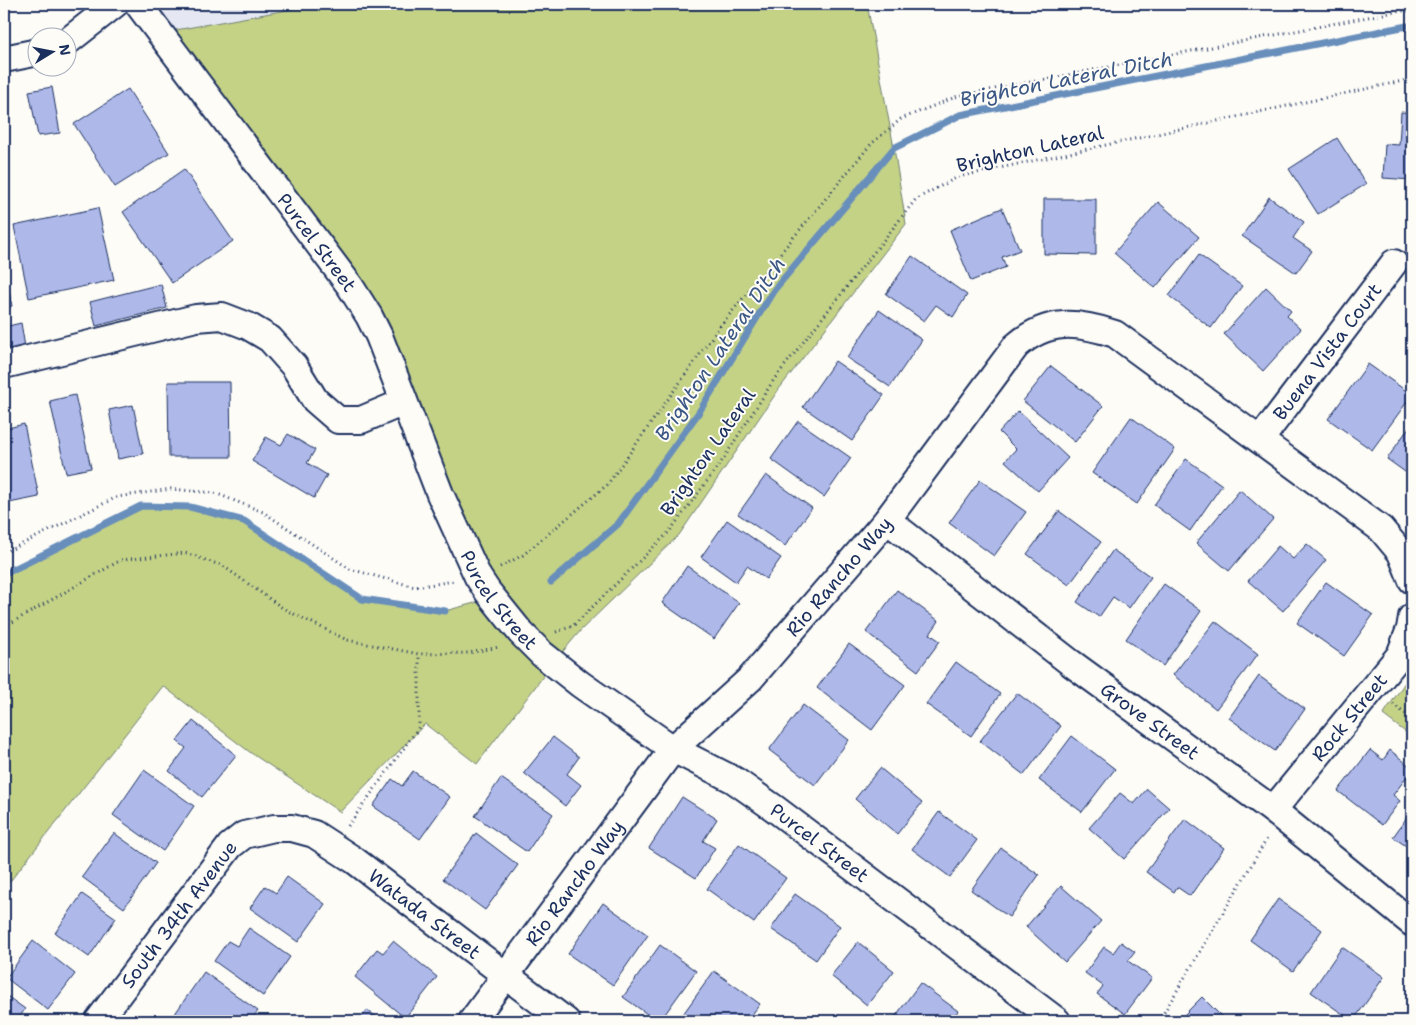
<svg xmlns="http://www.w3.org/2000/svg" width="1416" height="1025" font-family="'Shantell Sans',sans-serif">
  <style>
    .built { fill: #e5e8f3 }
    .green { fill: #c4d286; stroke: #708072 }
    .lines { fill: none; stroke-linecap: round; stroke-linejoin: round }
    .stream { stroke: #688ebb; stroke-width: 7 }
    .building { fill: #aeb9ea; stroke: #1b2f5e }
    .minor-casing { stroke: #1b2f5e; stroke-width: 30 }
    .path { stroke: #1b2f5e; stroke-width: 3; stroke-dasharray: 1 4; stroke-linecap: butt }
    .minor { stroke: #fdfcf7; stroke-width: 26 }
    .labels { text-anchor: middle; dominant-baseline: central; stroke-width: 4; stroke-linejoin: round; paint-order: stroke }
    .street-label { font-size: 19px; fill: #1b2f5e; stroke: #fdfcf7 }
    .water-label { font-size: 20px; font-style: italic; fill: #3b5785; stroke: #fdfcf7 }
  </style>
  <rect width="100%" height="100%" fill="#fdfcf7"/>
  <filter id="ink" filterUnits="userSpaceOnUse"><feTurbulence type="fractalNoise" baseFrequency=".02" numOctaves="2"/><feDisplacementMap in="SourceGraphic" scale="10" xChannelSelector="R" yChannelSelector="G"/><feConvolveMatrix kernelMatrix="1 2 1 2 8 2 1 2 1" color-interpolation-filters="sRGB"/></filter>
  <g filter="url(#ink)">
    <path class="built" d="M 138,4 L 321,4 L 159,33 Z"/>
    <path class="green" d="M 321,4 L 867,4 L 894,148 L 906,224 L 779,389 L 679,535 L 581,630 L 554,662 L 477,764 L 425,724 L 340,812 L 251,753 L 163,686 L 4,889 L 4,574 L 141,506 L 190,507 L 244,521 L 362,599 L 445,611 L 493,598 L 379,336 L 159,33 Z
      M 1412,672 L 1412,737 L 1383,715 Z"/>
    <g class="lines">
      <path class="stream" d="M 4,574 L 141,506 L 190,507 L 244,521 L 362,599 L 445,611
        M 551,582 L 618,524 L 699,412 L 774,290 L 894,148 L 960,115 L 1407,26 L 1412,27"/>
    </g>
    <path class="building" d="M 52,87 L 60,133 L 38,136 L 29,91 Z
      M 128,89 L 169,153 L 115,187 L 74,124 Z
      M 1401,112 L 1412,113 L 1412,180 L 1383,178 L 1385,144 L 1399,145 Z
      M 1337,138 L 1366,184 L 1318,214 L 1289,169 Z
      M 184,169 L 233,241 L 172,283 L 123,212 Z
      M 1269,197 L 1304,222 L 1293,238 L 1312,251 L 1296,273 L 1242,236 Z
      M 1044,199 L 1096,199 L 1096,255 L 1044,254 Z
      M 1158,202 L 1199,237 L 1155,288 L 1114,253 Z
      M 98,208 L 114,280 L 29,298 L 14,226 Z
      M 1002,208 L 1020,250 L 1002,257 L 1006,267 L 971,281 L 950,230 Z
      M 1199,255 L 1242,286 L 1211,328 L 1169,296 Z
      M 912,256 L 967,295 L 953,317 L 936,305 L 924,321 L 886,294 Z
      M 4,266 L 12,306 L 4,308 Z
      M 161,284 L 167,308 L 96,326 L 90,302 Z
      M 1266,287 L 1291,311 L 1287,316 L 1301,329 L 1263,371 L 1224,334 Z
      M 879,310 L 922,340 L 890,387 L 847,358 Z
      M 21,323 L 25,347 L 4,351 L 4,327 Z
      M 835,361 L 884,395 L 852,441 L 803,407 Z
      M 1368,364 L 1412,395 L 1372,450 L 1328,419 Z
      M 1051,366 L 1103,406 L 1075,442 L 1023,401 Z
      M 168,382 L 230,382 L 231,457 L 169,457 Z
      M 75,395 L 91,468 L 66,473 L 50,401 Z
      M 133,405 L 143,454 L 118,459 L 109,410 Z
      M 1018,411 L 1068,458 L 1038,491 L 1005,461 L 1016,449 L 999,432 Z
      M 1131,417 L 1175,449 L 1137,504 L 1092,473 Z
      M 798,421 L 851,458 L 824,497 L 771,459 Z
      M 1412,423 L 1412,477 L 1387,459 Z
      M 24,424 L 39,497 L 4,504 L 4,429 Z
      M 288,434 L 315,450 L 307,463 L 327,475 L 314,498 L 252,461 L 266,437 L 281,445 Z
      M 1186,459 L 1222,485 L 1190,531 L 1154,505 Z
      M 766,475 L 812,508 L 785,546 L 738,514 Z
      M 980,480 L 1026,512 L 994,556 L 949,523 Z
      M 1240,490 L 1273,519 L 1229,571 L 1196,543 Z
      M 1059,511 L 1101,542 L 1069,585 L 1027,554 Z
      M 727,520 L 781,558 L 766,579 L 747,566 L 736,582 L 701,557 Z
      M 1307,544 L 1326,560 L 1283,611 L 1248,581 L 1278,546 L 1293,559 Z
      M 1113,550 L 1151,577 L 1129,608 L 1113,597 L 1099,617 L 1077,602 Z
      M 687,566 L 739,603 L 714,639 L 662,603 Z
      M 1326,582 L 1373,615 L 1344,656 L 1297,623 Z
      M 1164,584 L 1201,611 L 1163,666 L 1126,639 Z
      M 897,590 L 939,621 L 930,634 L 940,641 L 918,671 L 866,632 Z
      M 1215,621 L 1258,654 L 1216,709 L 1173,675 Z
      M 849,644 L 905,685 L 872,730 L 817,688 Z
      M 956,662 L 1000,694 L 971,736 L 926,704 Z
      M 1259,676 L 1305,709 L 1275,751 L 1229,718 Z
      M 1017,693 L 1061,726 L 1024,775 L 980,741 Z
      M 803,705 L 849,740 L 815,785 L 769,750 Z
      M 193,721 L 236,755 L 202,797 L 169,771 L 186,748 L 177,741 Z
      M 1072,736 L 1115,769 L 1082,812 L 1039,780 Z
      M 553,737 L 579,757 L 567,774 L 581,785 L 565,806 L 524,773 Z
      M 1370,750 L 1383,760 L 1390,750 L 1412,768 L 1412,770 L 1393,795 L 1400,801 L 1382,825 L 1338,791 Z
      M 880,768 L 922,803 L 897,834 L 855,799 Z
      M 144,770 L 194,806 L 163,851 L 113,815 Z
      M 413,771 L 450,797 L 420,839 L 373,806 L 392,779 L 402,786 Z
      M 501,778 L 553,814 L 527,852 L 475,816 Z
      M 1147,789 L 1169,808 L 1124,859 L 1089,828 L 1120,793 L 1134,804 Z
      M 682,797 L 717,819 L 703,841 L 715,848 L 696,878 L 649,848 Z
      M 1412,810 L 1412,850 L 1393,837 Z
      M 939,812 L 977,840 L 950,877 L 912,849 Z
      M 1185,819 L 1224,848 L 1190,896 L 1177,887 L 1174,892 L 1146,872 Z
      M 114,833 L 156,863 L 124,908 L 82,877 Z
      M 476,833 L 518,865 L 485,910 L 443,879 Z
      M 739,844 L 786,878 L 754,923 L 707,889 Z
      M 1001,848 L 1039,875 L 1009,917 L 971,890 Z
      M 287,877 L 325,904 L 298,942 L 250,908 L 265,886 L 276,893 Z
      M 1061,886 L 1101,921 L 1065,962 L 1026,927 Z
      M 82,894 L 116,918 L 89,957 L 55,933 Z
      M 795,894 L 840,926 L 816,960 L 771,929 Z
      M 1278,899 L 1322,930 L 1293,971 L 1250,940 Z
      M 603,903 L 648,935 L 613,985 L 568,954 Z
      M 249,928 L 290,957 L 263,996 L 214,961 L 228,941 L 237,946 Z
      M 33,941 L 75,974 L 48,1010 L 6,978 Z
      M 393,941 L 437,977 L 405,1018 L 355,977 L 377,949 L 383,953 Z
      M 858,942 L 894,971 L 867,1005 L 831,976 Z
      M 1121,942 L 1135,952 L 1128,961 L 1152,978 L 1125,1014 L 1097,994 L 1103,986 L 1085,973 L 1104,947 L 1113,953 Z
      M 660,945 L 696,971 L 660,1021 L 657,1021 L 623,997 Z
      M 1342,947 L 1384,977 L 1353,1021 L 1311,992 Z
      M 714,971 L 760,1004 L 747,1021 L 678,1021 Z
      M 204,972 L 258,1011 L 250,1021 L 177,1021 L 172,1018 Z
      M 920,983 L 958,1011 L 950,1021 L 892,1021 Z
      M 4,994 L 25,1009 L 17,1021 L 4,1021 Z
      M 1202,997 L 1226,1021 L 1188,1021 L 1183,1016 Z
      M 367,1010 L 382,1021 L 359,1021 Z"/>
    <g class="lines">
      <defs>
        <g id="minor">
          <path id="s1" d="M 138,4 L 350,286 L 369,316 L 379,336 L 440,494 L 478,577 L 488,592 L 521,633 L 542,654 L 580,684 L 673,749 L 734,780 L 774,808 L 1057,1021"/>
          <path d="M 68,41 L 115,4"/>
          <path d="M 4,59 L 38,52"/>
          <path d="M 4,365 L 196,318 L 222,316 L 248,326 L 270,339 L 294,366 L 315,400 L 338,420 L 361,420 L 404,402"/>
          <path id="s2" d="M 1260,440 L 1394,263"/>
          <path id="s3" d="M 887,520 L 1071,663 L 1273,810 L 1412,923"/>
          <path id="s4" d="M 1273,810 L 1400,655 L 1410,629 L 1412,617"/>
          <path id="s5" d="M 98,1021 L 230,846 L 244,835 L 274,828 L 292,828 L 314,834 L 354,860 L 566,1021"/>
          <path id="s6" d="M 472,1021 L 673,749 L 750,679 L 887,520 L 1016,346 C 1048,318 1078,322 1115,334 L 1381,529 L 1401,553 L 1412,580"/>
        </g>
      </defs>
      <use href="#minor" class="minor-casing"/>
      <path class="path" d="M 4,553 L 117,497 L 171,489 L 215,493 L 263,512 L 350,569 L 415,587 L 454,581
        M 500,567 L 523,555 L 607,485 L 720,326 L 871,144 L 901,119 L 958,96 L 1399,11 L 1412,11
        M 4,627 L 121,560 L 185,553 L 223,566 L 284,609 L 347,640 L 419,654 L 469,653 L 499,647
        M 556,632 L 573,626 L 669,532 L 720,464 L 775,378 L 916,199 L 958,177 L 1412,79
        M 1393,704 L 1412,719
        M 348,826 L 419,727 L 419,654
        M 1159,1021 L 1268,837"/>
      <use href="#minor" class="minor"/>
    </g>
  </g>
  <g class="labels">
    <g class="street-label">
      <text transform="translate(1030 149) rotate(-13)">Brighton Lateral</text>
      <text stroke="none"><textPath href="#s1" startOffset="298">Purcel Street</textPath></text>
      <text stroke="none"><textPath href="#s2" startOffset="111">Buena Vista Court</textPath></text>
      <text transform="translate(708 452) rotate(-55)">Brighton Lateral</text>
      <text stroke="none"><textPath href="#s6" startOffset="578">Rio Rancho Way</textPath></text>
      <text stroke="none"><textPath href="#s1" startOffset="702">Purcel Street</textPath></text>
      <text stroke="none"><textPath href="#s4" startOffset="120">Rock Street</textPath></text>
      <text stroke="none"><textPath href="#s3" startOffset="331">Grove Street</textPath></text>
      <text stroke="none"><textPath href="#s1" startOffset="1108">Purcel Street</textPath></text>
      <text stroke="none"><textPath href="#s6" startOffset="172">Rio Rancho Way</textPath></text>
      <text stroke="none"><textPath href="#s5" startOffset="445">Watada Street</textPath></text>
      <text stroke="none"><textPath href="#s5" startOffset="134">South 34th Avenue</textPath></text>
    </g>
    <g class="water-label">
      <text transform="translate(1066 79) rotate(-11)">Brighton Lateral Ditch</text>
      <text transform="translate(720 349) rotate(-56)">Brighton Lateral Ditch</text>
    </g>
  </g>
  <rect width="1416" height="1025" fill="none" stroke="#fdfcf7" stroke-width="20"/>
  <rect x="10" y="10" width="1396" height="1005" fill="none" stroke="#1b2f5e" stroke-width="2" filter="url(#ink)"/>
  <g transform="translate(52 52) rotate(80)"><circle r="24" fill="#fdfcf7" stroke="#a3aaba"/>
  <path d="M0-4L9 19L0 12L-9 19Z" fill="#1b2f5e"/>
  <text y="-8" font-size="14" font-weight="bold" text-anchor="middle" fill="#1b2f5e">N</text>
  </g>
</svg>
